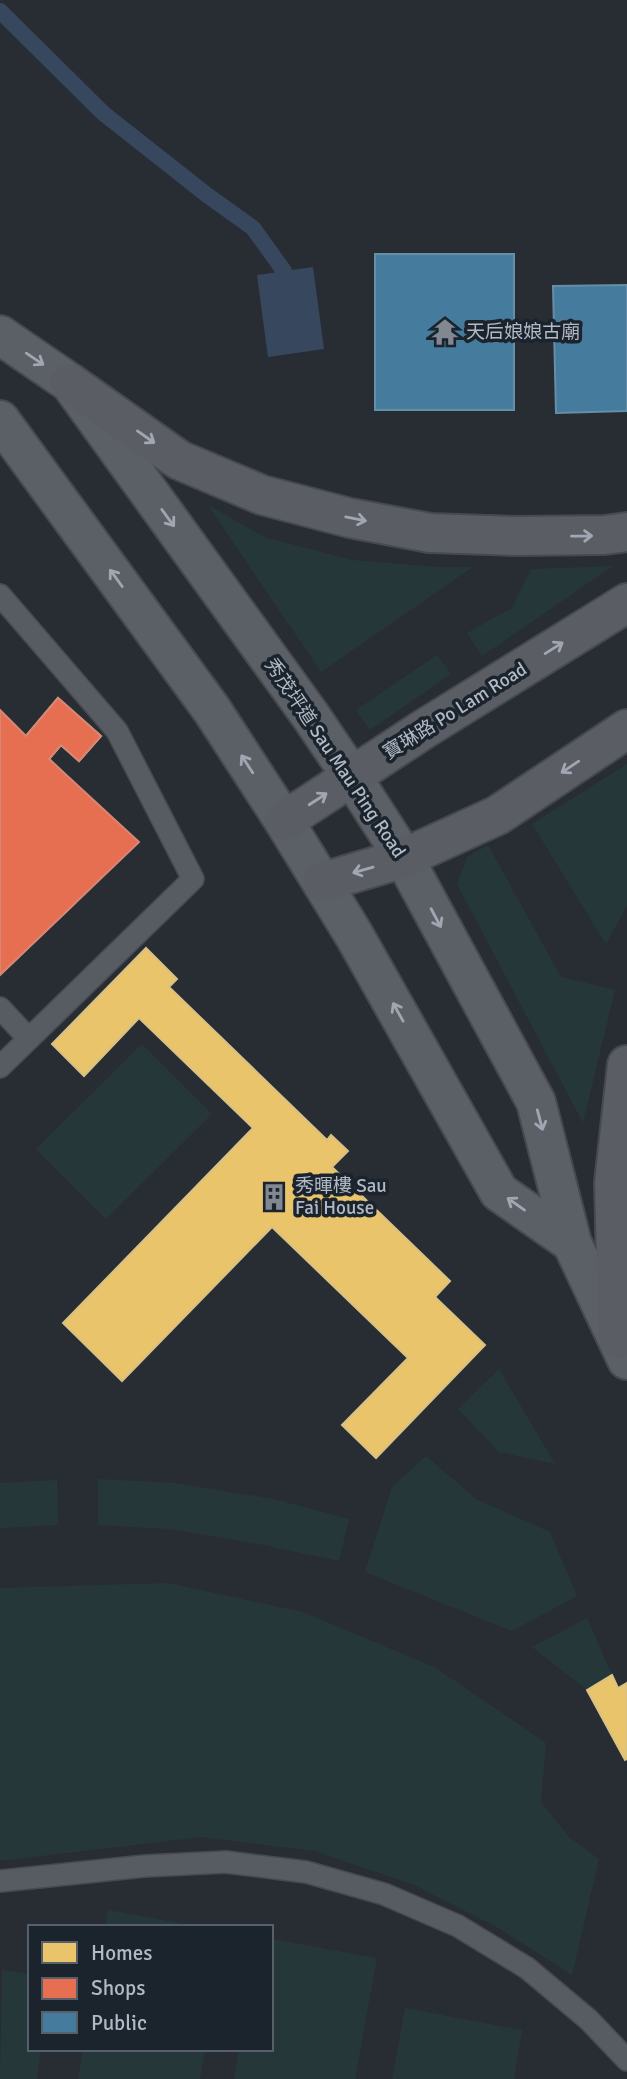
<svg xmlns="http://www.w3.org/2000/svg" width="627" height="2079" font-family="Signika,'Noto Sans TC',sans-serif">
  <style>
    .green { fill: #263739 }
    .water { fill: #37475d }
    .homes { fill: #e9c46a; stroke: #d8c185; stroke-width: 2 }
    .shops { fill: #e76f51; stroke: #d78574; stroke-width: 2 }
    .public { fill: #457b9d; stroke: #658ea9; stroke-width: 2 }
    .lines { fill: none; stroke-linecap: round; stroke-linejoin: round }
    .stream { stroke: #37475d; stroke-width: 16 }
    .service-casing { stroke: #46494e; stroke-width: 24 }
    .secondary-casing { stroke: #46494e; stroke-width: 42 }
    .primary-casing { stroke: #454950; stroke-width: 42 }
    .service { stroke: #575b62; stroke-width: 21 }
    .secondary { stroke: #5b5f66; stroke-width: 38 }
    .primary { stroke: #5a5d64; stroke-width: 38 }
    .oneway { stroke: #a0a7b2 }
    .labels { text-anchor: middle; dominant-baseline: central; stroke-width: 7; stroke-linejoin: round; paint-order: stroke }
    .poi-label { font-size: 19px; fill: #b1b9c5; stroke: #1b232d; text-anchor: start }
    .street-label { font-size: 19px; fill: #b1b9c5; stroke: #1b232d }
  </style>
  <rect width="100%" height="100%" fill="#282d33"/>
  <path class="green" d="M 208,505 L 264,537 L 352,560 L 439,567 L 473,567 L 321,672 Z
    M 613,566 L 482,656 L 467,633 L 512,608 L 531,569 Z
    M 437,655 L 451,674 L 370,730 L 356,710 Z
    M 627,764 L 627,906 L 606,944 L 532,824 Z
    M 488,845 L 561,977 L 615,990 L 583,1123 L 457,884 L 467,857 Z
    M 142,1044 L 212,1114 L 106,1219 L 36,1149 Z
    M 499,1369 L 555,1464 L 499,1452 L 458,1409 Z
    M 426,1456 L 476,1499 L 550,1532 L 577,1596 L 512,1631 L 365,1572 L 392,1487 Z
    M 98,1479 L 175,1483 L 274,1499 L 349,1519 L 339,1561 L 258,1544 L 168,1529 L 98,1525 Z
    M 57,1480 L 58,1525 L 0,1528 L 0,1483 Z
    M 168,1583 L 303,1612 L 436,1668 L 546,1743 L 541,1802 L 569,1837 L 599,1859 L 572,1975 L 500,1929 L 414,1885 L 315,1851 L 201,1837 L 0,1861 L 0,1588 Z
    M 587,1618 L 612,1675 L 587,1690 L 532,1647 Z
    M 108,1910 L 200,1927 L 105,1927 Z
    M 271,1939 L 377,1958 L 355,2079 L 234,2079 L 239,2049 L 271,2049 Z
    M 2,1970 L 30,1974 L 30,2049 L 41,2049 L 37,2079 L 0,2079 Z
    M 405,2008 L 522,2030 L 514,2079 L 392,2079 Z
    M 83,2049 L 205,2049 L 200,2079 L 78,2079 Z"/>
  <path class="water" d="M 313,267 L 324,349 L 268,357 L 257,275 Z"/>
  <path class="homes" d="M 58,698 L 101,736 L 79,761 L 61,745 L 49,759 L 76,785 L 76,902 L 11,964 L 0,964 L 0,893 L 5,893 L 5,809 L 0,810 L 0,738 L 26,736 Z
    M 146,948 L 177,979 L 169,987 L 327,1140 L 331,1135 L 348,1151 L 332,1167 L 450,1281 L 435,1297 L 485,1345 L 376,1458 L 342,1425 L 408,1358 L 272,1227 L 122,1381 L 63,1323 L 253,1128 L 139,1018 L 84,1076 L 52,1044 Z
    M 612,1675 L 618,1688 L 627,1683 L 627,1759 L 625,1760 L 587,1690 Z"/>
  <path class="shops" d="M 58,698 L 101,736 L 79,761 L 61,745 L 49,759 L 139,842 L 0,975 L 0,710 L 26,736 Z"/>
  <path class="public" d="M 375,254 L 514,254 L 514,410 L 375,410 Z
    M 627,285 L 627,411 L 556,413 L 553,286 Z"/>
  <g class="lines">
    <path class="stream" d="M 0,11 L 103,113 L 207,195 L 253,228 L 284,271"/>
    <defs>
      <path id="service" d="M 0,595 L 117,731 L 193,879 L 0,1067
        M 0,1008 L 29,1039
        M 0,1881 L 145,1866 L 226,1862 L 306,1872 L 384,1894 L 458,1926 L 527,1968 L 589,2020 L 627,2060"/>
      <path id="secondary" d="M 0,335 L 70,383 L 310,715 L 352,777 L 404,858 L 536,1102 L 572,1243 L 627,1360
        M 0,420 L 212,710 L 284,821 L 354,935 L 499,1192 L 572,1243"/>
      <path id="primary" d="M 70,383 L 179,460 L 262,495 L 350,518 L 430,533 L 514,536 L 604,535 L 627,532
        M 284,821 L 424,729 L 627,603
        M 323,882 L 404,858 L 498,815 L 627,729
        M 618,1339 L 614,1183 L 627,1065"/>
    </defs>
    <use href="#service" class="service-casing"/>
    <use href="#secondary" class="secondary-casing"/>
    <use href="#primary" class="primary-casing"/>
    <use href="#service" class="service"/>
    <use href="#secondary" class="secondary"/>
    <use href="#primary" class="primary"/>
  </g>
  <defs><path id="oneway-shaft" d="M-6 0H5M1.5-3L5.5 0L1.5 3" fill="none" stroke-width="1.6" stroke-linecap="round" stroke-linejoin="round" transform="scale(1.75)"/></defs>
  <g class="oneway">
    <use href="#oneway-shaft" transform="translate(35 359) rotate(34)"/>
    <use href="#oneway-shaft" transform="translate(146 437) rotate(35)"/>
    <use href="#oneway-shaft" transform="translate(168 518) rotate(54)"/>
    <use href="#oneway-shaft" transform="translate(356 519) rotate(11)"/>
    <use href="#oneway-shaft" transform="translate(582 536) rotate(-1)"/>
    <use href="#oneway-shaft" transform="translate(116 578) rotate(-126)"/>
    <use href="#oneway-shaft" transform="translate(554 648) rotate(-32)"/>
    <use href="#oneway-shaft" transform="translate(247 764) rotate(-123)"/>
    <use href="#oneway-shaft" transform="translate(570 767) rotate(146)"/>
    <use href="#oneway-shaft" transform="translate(318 799) rotate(-33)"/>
    <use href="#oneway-shaft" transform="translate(363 870) rotate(164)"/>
    <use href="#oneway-shaft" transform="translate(436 918) rotate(62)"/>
    <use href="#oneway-shaft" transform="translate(398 1012) rotate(-119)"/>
    <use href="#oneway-shaft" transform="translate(540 1120) rotate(75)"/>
    <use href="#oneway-shaft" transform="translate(516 1204) rotate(-145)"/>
  </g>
  <defs>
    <symbol id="temple-bare" viewBox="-9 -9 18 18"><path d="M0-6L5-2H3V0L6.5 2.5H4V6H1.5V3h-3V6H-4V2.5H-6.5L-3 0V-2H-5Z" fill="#818892" stroke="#1b232d" stroke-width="2.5" paint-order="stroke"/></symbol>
    <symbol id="building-bare" viewBox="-9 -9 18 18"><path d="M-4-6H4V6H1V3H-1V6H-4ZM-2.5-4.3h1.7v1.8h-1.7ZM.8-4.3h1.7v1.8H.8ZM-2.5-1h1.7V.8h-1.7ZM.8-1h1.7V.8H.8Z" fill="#818892" stroke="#1b232d" stroke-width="2.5" paint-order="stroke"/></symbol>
  </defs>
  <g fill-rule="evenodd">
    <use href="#temple-bare" x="426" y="313" width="38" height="38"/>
    <use href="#building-bare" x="255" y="1178" width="38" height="38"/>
  </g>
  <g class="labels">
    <g class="poi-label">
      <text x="466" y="332">天后娘娘古廟</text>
      <text x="295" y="1186">秀暉樓 Sau<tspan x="295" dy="22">Fai House</tspan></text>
    </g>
    <g class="street-label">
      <text transform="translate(455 711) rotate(-32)">寶琳路 Po Lam Road</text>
      <text transform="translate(335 758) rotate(56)">秀茂坪道 Sau Mau Ping Road</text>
    </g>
  </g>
  <rect x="28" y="1925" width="245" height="126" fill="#1b232d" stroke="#575f6a" stroke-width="2"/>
  <rect x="42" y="1942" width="35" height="21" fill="#e9c46a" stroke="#575f6a" stroke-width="2"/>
  <text x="91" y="1960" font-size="21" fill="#b1b9c5">Homes</text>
  <rect x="42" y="1978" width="35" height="21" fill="#e76f51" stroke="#575f6a" stroke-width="2"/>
  <text x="91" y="1995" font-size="21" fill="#b1b9c5">Shops</text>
  <rect x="42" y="2012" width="35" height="21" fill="#457b9d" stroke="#575f6a" stroke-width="2"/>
  <text x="91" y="2030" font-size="21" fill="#b1b9c5">Public</text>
</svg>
